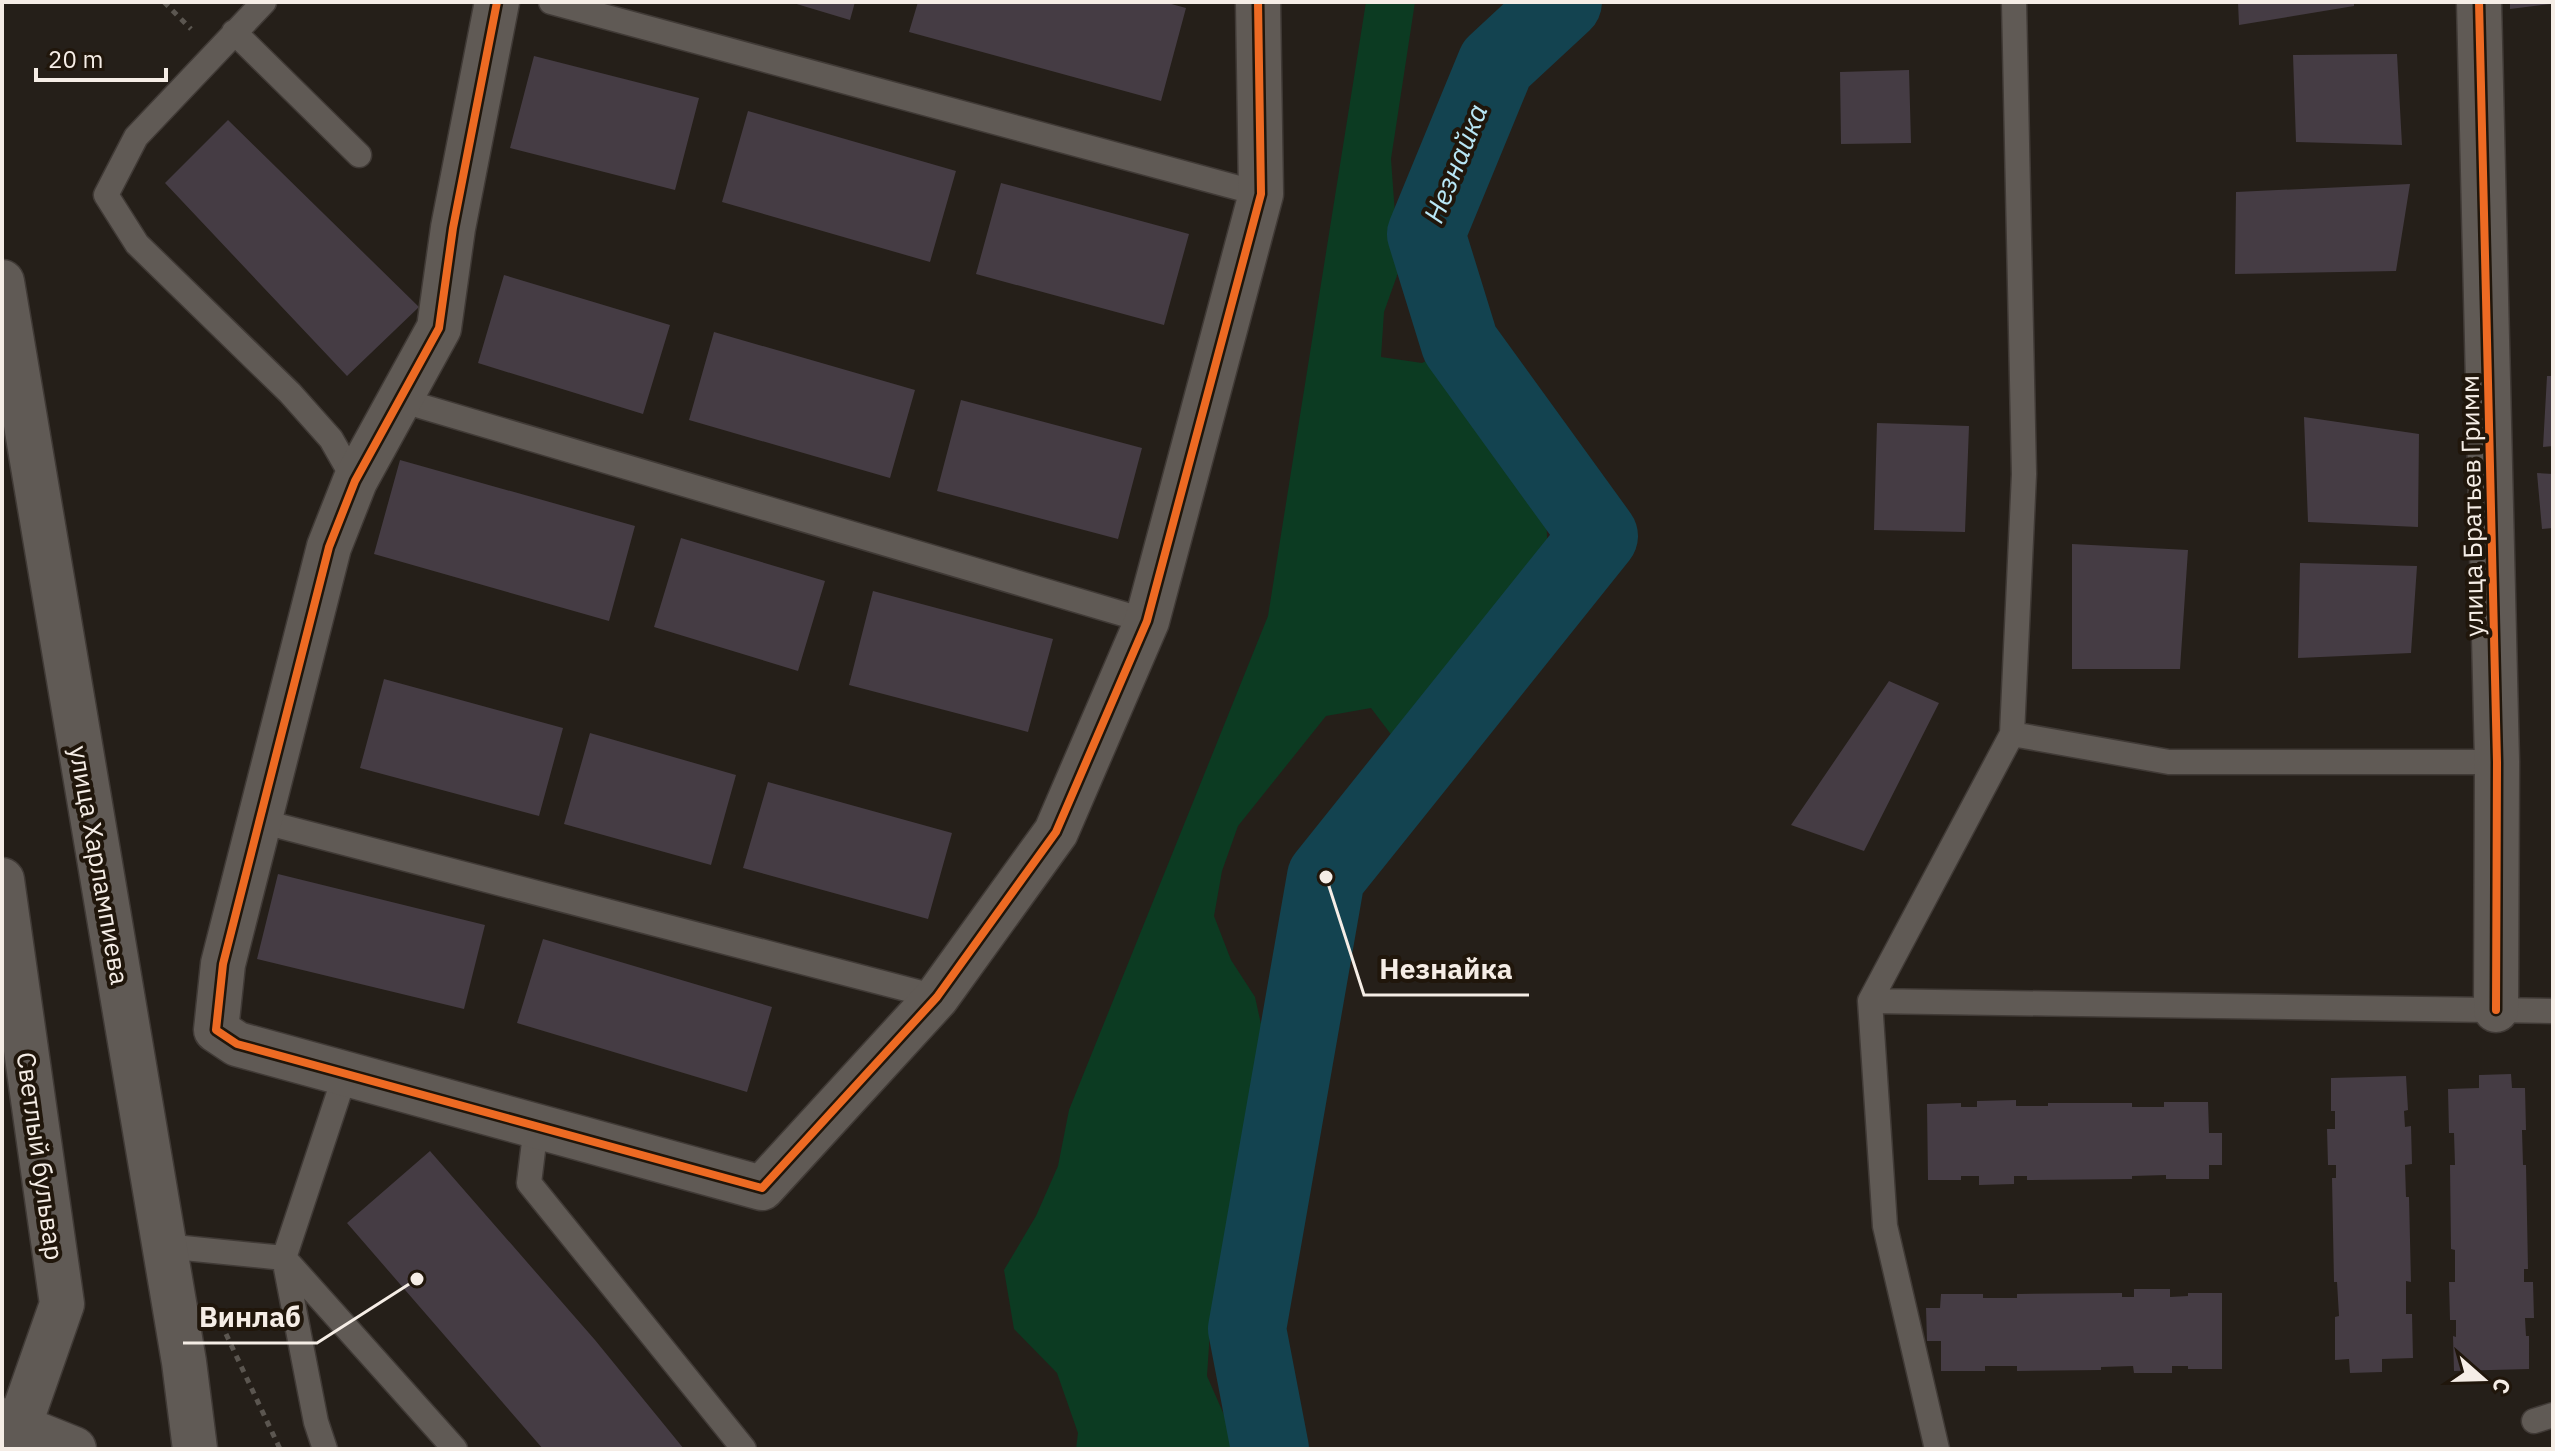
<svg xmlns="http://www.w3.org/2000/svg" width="2555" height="1451" font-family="'IBM Plex Sans',sans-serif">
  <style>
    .green { fill: #0c3b22 }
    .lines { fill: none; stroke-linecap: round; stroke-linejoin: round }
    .river { stroke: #134350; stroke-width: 78 }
    .building { fill: #453c44 }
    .service-casing { stroke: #403a36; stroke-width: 27 }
    .minor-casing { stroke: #403a36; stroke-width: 47 }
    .path { stroke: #5b5650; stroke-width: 5; stroke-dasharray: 6 6; stroke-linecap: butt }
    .service { stroke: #605a55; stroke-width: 24 }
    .minor { stroke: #605a55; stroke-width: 44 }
    .cycleway-casing { stroke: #20160b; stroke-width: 13 }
    .cycleway { stroke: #ed6a23; stroke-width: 8 }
    .labels { text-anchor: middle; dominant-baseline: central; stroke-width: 8; stroke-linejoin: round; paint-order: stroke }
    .street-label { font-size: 26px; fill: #f5ede6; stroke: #20160b }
    .water-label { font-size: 28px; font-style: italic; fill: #b9e7f6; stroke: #20160b }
    .leader { fill: none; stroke: #f5ede6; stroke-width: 3 }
    .callout-dot { fill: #f5ede6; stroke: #20160b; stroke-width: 3 }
    .callout-label { font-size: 28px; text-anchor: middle; font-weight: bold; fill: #f5ede6; stroke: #20160b; stroke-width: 8; stroke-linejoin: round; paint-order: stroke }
  </style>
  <rect width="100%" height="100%" fill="#251f19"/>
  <path class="green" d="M 1366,2 L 1415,2 L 1391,159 L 1399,270 L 1384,312 L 1381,357 L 1422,363 L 1460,344 L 1474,354 L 1500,387 L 1522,426 L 1546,514 L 1548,558 L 1468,676 L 1436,713 L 1399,745 L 1371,708 L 1326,716 L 1238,826 L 1222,871 L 1214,916 L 1231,960 L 1255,997 L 1265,1042 L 1265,1149 L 1253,1193 L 1219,1286 L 1210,1331 L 1207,1376 L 1239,1449 L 1076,1449 L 1078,1433 L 1057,1373 L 1014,1329 L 1004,1270 L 1036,1216 L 1058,1166 L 1069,1110 L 1268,616 Z"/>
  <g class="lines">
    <path class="river" d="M 1270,1449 L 1247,1329 L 1326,877 L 1599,536 L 1460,344 L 1426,234 L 1496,64 L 1563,2"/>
  </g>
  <path class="building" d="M 790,2 L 855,2 L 850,20 Z
    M 918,2 L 1164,2 L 1186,8 L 1161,101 L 909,32 Z
    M 2238,2 L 2354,2 L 2354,6 L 2239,25 Z
    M 2510,2 L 2551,2 L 2551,4 L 2510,9 Z
    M 2397,54 L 2402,145 L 2296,142 L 2293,55 Z
    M 534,56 L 699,98 L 675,190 L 510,148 Z
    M 1909,70 L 1911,143 L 1841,144 L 1840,72 Z
    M 748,111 L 956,171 L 930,262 L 722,202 Z
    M 228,120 L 419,307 L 347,376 L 165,183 Z
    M 1001,183 L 1189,234 L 1164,325 L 976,274 Z
    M 2410,184 L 2396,271 L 2235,274 L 2236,192 Z
    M 504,275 L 670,325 L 643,414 L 478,363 Z
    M 714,332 L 915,390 L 890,478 L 689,420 Z
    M 2547,376 L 2553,376 L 2553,446 L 2543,447 Z
    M 961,400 L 1142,448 L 1118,539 L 937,491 Z
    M 2304,417 L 2419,434 L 2418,527 L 2308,522 Z
    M 1877,423 L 1969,426 L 1965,532 L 1874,530 Z
    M 400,460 L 635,526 L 609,621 L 374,554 Z
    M 2537,473 L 2553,474 L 2553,528 L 2542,529 Z
    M 681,538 L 825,581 L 798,671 L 654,627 Z
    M 2072,544 L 2188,550 L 2180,669 L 2072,669 Z
    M 2300,563 L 2417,566 L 2411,653 L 2298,658 Z
    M 873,591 L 1053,639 L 1028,732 L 849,685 Z
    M 384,679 L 563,728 L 539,816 L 360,768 Z
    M 1889,681 L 1939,703 L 1864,851 L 1791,825 Z
    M 590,733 L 736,775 L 711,865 L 564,824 Z
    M 768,782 L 952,833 L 928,919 L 743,868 Z
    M 278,874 L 485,925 L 464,1009 L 257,959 Z
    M 543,939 L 772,1007 L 747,1092 L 517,1023 Z
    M 2511,1074 L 2512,1088 L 2525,1088 L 2526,1130 L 2522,1130 L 2523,1165 L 2526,1165 L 2528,1269 L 2524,1269 L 2524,1282 L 2533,1282 L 2534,1318 L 2525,1318 L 2526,1336 L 2529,1336 L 2529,1369 L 2454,1371 L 2453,1336 L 2456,1337 L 2456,1320 L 2450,1320 L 2449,1282 L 2455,1282 L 2455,1250 L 2451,1249 L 2450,1165 L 2455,1165 L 2454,1133 L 2449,1133 L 2448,1089 L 2479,1088 L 2479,1075 Z
    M 2406,1076 L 2408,1110 L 2404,1111 L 2405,1127 L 2411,1126 L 2412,1164 L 2405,1165 L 2406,1197 L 2409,1197 L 2411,1282 L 2406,1281 L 2406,1314 L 2412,1314 L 2413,1358 L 2382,1359 L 2382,1372 L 2350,1373 L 2349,1359 L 2335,1360 L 2335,1317 L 2339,1316 L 2337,1282 L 2334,1282 L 2332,1178 L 2336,1178 L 2336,1165 L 2328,1165 L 2327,1129 L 2335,1129 L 2335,1111 L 2331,1111 L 2331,1078 Z
    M 2016,1100 L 2016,1106 L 2048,1106 L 2048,1103 L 2132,1103 L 2132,1107 L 2164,1107 L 2164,1102 L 2208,1102 L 2209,1133 L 2222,1133 L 2222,1165 L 2209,1165 L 2209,1179 L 2166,1179 L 2166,1175 L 2132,1176 L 2132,1179 L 2027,1180 L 2027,1176 L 2014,1176 L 2014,1184 L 1979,1185 L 1979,1176 L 1961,1176 L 1961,1180 L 1928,1180 L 1927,1104 L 1961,1103 L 1961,1107 L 1977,1107 L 1977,1101 Z
    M 430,1151 L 595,1340 L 684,1449 L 543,1449 L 347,1223 Z
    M 2134,1289 L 2170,1289 L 2170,1297 L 2188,1296 L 2188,1293 L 2222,1293 L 2222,1369 L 2188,1369 L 2188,1366 L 2172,1366 L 2172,1373 L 2134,1373 L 2133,1366 L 2101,1367 L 2101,1370 L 2017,1371 L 2017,1366 L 1985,1366 L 1985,1371 L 1941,1371 L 1941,1341 L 1927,1341 L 1926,1308 L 1940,1308 L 1941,1294 L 1983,1294 L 1983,1298 L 2017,1298 L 2017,1294 L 2122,1293 L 2122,1297 L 2134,1297 Z"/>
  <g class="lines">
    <defs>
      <path id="service" d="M 264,2 L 136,137 L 106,195 L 137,244 L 290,393 L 331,439 L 355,481
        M 551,2 L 1261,194
        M 234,32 L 359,155
        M 400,400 L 1147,621
        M 2012,734 L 2169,762 L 2497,762
        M 260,821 L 937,997
        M 1870,1001 L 2553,1011
        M 536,1126 L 529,1183 L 744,1449
        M 164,1246 L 284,1258 L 455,1449
        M 2534,1421 L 2553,1415
        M 325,1449 L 316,1422 L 284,1258 L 345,1075
        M 1937,1449 L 1885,1226 L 1870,1001 L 2012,734 L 2024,474 L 2014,2"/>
      <path id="minor" d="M 497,2 L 453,228 L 439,328 L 355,481 L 329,547 L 223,964 L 216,1030 L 237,1044 L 762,1188 L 937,997 L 1056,832 L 1147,621 L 1261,194 L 1258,2
        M 2479,2 L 2497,762 L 2496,1010
        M 2,282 L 184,1362 L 195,1449
        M 2,880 L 62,1304 L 11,1449
        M 2,1420 L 74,1449"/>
    </defs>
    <use href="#service" class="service-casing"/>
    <use href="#minor" class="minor-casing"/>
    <path class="path" d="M 164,2 L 191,29
      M 226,1334 L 280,1449"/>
    <use href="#service" class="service"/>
    <use href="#minor" class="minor"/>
    <defs>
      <path id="cycleway" d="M 497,2 L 453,228 L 439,328 L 355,481 L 329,547 L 223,964 L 216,1030 L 237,1044 L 762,1188 L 937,997 L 1056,832 L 1147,621 L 1261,194 L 1258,2
        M 2479,2 L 2497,762 L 2496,1010"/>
    </defs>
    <use href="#cycleway" class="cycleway-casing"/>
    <use href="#cycleway" class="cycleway"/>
  </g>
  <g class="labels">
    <g class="street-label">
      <text transform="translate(2471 506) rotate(-91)">улица Братьев Гримм</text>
      <text transform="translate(100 865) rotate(80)">улица Харлампиева</text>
      <text transform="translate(41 1156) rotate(82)">Светлый бульвар</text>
    </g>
    <g class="water-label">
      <text transform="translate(1455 163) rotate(-68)">Незнайка</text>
    </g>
  </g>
  <path class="leader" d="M1326 877L1364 995H1529M417 1279L317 1343H183"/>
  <g class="callout-dot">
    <circle cx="1326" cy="877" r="8"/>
    <circle cx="417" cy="1279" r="8"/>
  </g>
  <g class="callout-label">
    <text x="1446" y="979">Незнайка</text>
    <text x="250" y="1327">Винлаб</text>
  </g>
  <rect width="2555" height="1451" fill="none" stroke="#f5ede6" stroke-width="8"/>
  <g transform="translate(2483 1379) rotate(110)" stroke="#20160b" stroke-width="6" paint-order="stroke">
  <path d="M0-6L14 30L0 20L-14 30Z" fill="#f5ede6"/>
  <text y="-12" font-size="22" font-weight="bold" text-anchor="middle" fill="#f5ede6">С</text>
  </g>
  <path d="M36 68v12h130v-12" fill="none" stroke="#f5ede6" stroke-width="4"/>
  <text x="48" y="68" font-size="24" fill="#f5ede6" stroke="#20160b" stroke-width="6" paint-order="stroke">20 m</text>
</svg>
